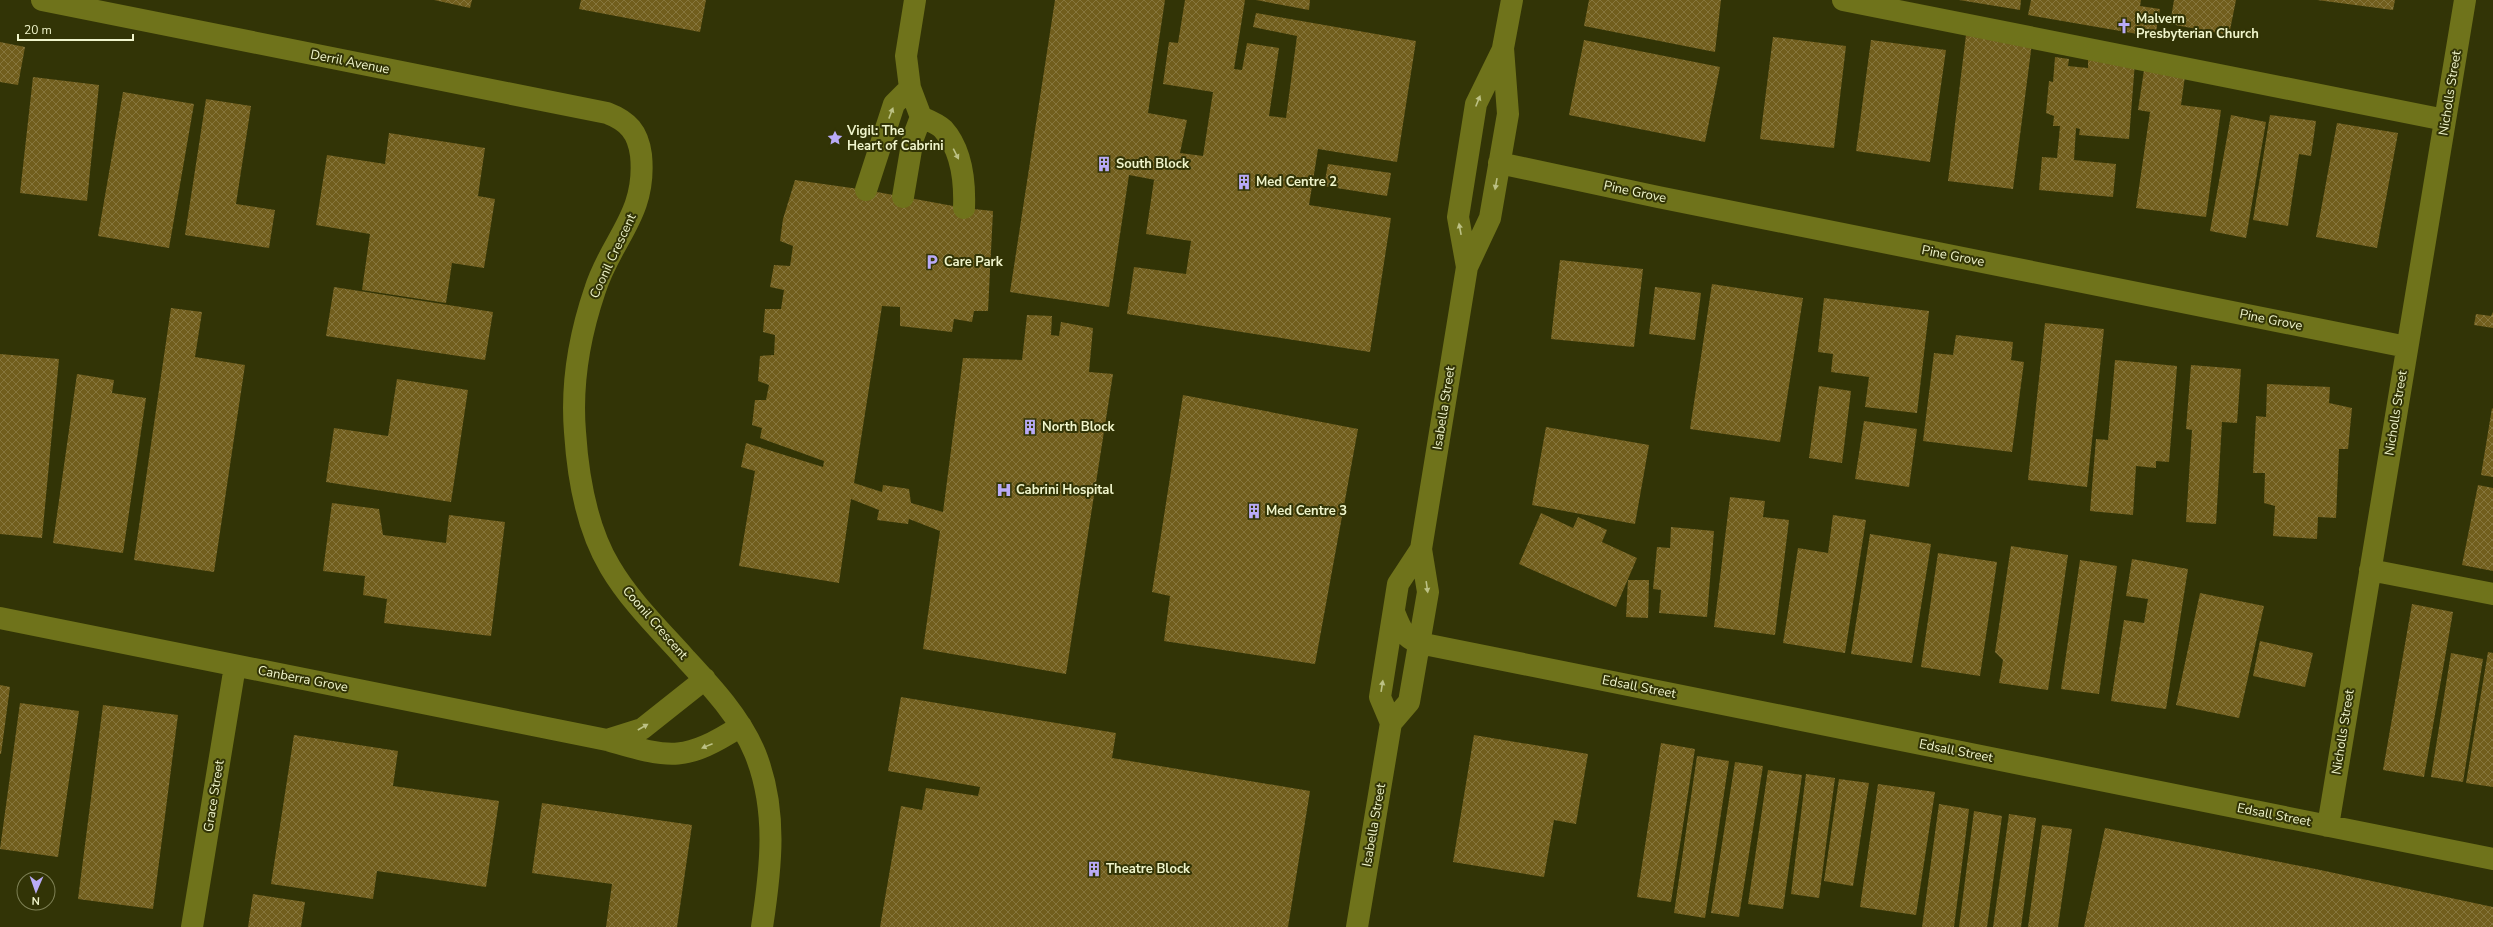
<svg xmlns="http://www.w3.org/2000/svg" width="2493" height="927" font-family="'Nunito Sans',sans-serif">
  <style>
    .building { fill: url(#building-cross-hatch) }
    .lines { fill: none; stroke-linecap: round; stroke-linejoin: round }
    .minor { stroke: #6f731b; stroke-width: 22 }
    .oneway { fill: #bcc185 }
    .labels { text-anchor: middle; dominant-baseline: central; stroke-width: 4; stroke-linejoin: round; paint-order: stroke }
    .poi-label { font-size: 13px; font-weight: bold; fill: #f0f5cc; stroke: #323406; text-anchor: start }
    .street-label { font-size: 13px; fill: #f0f5cc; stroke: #323406 }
  </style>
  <defs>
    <pattern id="building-cross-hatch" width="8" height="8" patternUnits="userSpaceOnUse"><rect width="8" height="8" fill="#715e1d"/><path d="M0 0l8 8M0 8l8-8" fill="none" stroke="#86763d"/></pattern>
  </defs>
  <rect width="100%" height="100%" fill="#323406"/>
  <path class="building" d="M 434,0 L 472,0 L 470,8 Z
    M 581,0 L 706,0 L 700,32 L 579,9 Z
    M 1055,0 L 1165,0 L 1148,113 L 1187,120 L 1180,153 L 1203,156 L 1213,92 L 1163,84 L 1169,42 L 1178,43 L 1185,0 L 1245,0 L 1234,69 L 1242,70 L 1247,43 L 1279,48 L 1269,116 L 1286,118 L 1297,36 L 1253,27 L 1256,13 L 1416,41 L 1397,162 L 1318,149 L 1309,205 L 1391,218 L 1370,352 L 1127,314 L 1134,267 L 1186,274 L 1191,241 L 1146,234 L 1154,180 L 1161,181 L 1129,175 L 1109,307 L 1010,292 Z
    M 1256,0 L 1310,0 L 1309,10 Z
    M 1589,0 L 1721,0 L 1715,52 L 1584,26 Z
    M 1959,0 L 2021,0 L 2020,10 Z
    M 2031,0 L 2141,0 L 2140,6 L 2160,9 L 2155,37 L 2028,15 Z
    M 2174,0 L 2236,0 L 2229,35 L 2170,24 Z
    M 2317,0 L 2395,0 L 2393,10 Z
    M 1966,35 L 2032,43 L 2013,189 L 1948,181 Z
    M 1773,37 L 1846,46 L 1834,148 L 1760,139 Z
    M 1584,40 L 1720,67 L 1705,142 L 1569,115 Z
    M 1871,40 L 1946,50 L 1930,162 L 1856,151 Z
    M 0,42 L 25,47 L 18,85 L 0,82 Z
    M 2055,57 L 2069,59 L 2068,66 L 2088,68 L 2088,59 L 2135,62 L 2129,139 L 2079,135 L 2080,129 L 2076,128 L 2074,160 L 2116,164 L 2113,197 L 2039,190 L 2042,157 L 2057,158 L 2060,126 L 2053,126 L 2054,116 L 2046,113 L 2049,81 L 2053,82 Z
    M 2144,70 L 2185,76 L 2181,105 L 2221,110 L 2206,217 L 2136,208 L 2150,112 L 2138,110 Z
    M 33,77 L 99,85 L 87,201 L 20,193 Z
    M 123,92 L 194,104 L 169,248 L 98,236 Z
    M 206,99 L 251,106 L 236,204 L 275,210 L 269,248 L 185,235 Z
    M 2231,115 L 2266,122 L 2246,238 L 2210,231 Z
    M 2270,115 L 2316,121 L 2311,156 L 2299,154 L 2288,226 L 2253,220 Z
    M 2337,123 L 2398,133 L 2377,248 L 2316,237 Z
    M 389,133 L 485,148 L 478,196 L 495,199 L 484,268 L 452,263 L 446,303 L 362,290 L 370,234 L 316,225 L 327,155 L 385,164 Z
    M 1328,164 L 1391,173 L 1387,196 L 1324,186 Z
    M 795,180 L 866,190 L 964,208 L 993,211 L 988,311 L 974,311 L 972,322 L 954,319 L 952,332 L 900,326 L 900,307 L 882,306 L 854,483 L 882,492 L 883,485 L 909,489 L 911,503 L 943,512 L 963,358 L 1022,360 L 1027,315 L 1052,316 L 1051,335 L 1059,336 L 1061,322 L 1093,328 L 1089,372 L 1113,374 L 1066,674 L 923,649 L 940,531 L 909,519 L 908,524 L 877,520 L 879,510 L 851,499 L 839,583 L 739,566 L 755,471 L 741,467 L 746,443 L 823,467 L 824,461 L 760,438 L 762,428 L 752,425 L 755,400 L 766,400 L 769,385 L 758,381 L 760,356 L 774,355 L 775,335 L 763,332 L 765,309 L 781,309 L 784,290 L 770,287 L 774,265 L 790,266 L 793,246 L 780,241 L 783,219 Z
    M 1560,260 L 1643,269 L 1634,347 L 1551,339 Z
    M 1712,284 L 1803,298 L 1780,442 L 1690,429 Z
    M 334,287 L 493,312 L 485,360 L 326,336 Z
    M 1655,287 L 1701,293 L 1695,340 L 1649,334 Z
    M 1824,298 L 1929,311 L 1917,413 L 1865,407 L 1869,377 L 1831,372 L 1833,354 L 1818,352 Z
    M 171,308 L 202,312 L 195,357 L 245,365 L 214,572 L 134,560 Z
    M 2493,312 L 2493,328 L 2474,325 L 2476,314 L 2491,316 Z
    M 2045,323 L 2104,329 L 2087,487 L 2028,480 Z
    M 1956,335 L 2013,342 L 2011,360 L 2024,362 L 2012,452 L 1923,441 L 1934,353 L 1953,355 Z
    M 0,354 L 59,359 L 42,538 L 0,534 Z
    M 2115,360 L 2177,366 L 2169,462 L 2156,461 L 2156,468 L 2136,466 L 2133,515 L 2090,511 L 2096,439 L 2108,440 Z
    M 2191,365 L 2241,369 L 2237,423 L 2222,422 L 2216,524 L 2186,522 L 2192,430 L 2186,429 Z
    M 77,374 L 114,380 L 112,393 L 146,398 L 123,553 L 53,543 Z
    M 397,379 L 468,390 L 451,502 L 326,482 L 334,428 L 388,436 Z
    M 2267,384 L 2330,387 L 2329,403 L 2352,408 L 2348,449 L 2339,449 L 2336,518 L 2318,517 L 2317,539 L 2273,536 L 2275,506 L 2264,503 L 2265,473 L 2253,473 L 2256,416 L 2266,417 Z
    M 1819,386 L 1851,391 L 1842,463 L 1809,458 Z
    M 1183,395 L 1358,429 L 1315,664 L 1164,641 L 1170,596 L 1152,592 Z
    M 2492,408 L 2493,409 L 2493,477 L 2481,475 Z
    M 1864,421 L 1917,429 L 1909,487 L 1855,479 Z
    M 1546,427 L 1649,445 L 1635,524 L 1532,505 Z
    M 2478,485 L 2493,488 L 2493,571 L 2462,565 Z
    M 1730,497 L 1765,501 L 1763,517 L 1789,520 L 1775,635 L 1714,627 Z
    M 332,503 L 379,509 L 383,535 L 446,543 L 449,515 L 505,522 L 491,636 L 384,623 L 387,599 L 363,595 L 365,576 L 323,571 Z
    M 1541,513 L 1573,528 L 1578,517 L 1607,530 L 1602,542 L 1637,558 L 1616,607 L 1519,564 Z
    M 1833,515 L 1866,520 L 1845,653 L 1783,643 L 1798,548 L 1828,553 Z
    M 1671,527 L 1714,531 L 1707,617 L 1659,613 L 1661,590 L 1653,589 L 1657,547 L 1670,548 Z
    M 1870,534 L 1931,544 L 1912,663 L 1851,654 Z
    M 2011,546 L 2068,555 L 2048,690 L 1999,683 L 2003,660 L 1995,652 Z
    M 1938,553 L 1997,562 L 1980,676 L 1921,667 Z
    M 2132,559 L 2188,569 L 2166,709 L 2111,701 L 2124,620 L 2144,623 L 2148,599 L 2126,596 Z
    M 2080,560 L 2117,566 L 2099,694 L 2061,689 Z
    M 1628,580 L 1649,580 L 1648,618 L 1626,617 Z
    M 2200,593 L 2264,606 L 2239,718 L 2176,705 Z
    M 2412,604 L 2453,612 L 2424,777 L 2383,770 Z
    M 2260,641 L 2313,653 L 2305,687 L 2253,676 Z
    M 2488,652 L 2493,653 L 2493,787 L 2466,783 Z
    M 2451,653 L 2483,659 L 2463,782 L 2431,777 Z
    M 0,685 L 10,687 L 1,754 L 0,754 Z
    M 901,697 L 1116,733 L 1112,758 L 1310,791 L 1288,927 L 880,927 L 901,806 L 922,810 L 926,788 L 978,796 L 980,787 L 888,771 Z
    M 20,703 L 79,711 L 58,857 L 0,849 Z
    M 103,705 L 178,715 L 153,909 L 78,899 Z
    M 294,735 L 398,751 L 393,786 L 499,801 L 486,887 L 377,871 L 373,899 L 271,884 Z
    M 1474,735 L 1588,754 L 1576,824 L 1554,820 L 1544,877 L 1453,862 Z
    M 1661,743 L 1695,749 L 1671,902 L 1637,897 Z
    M 1697,756 L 1729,761 L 1705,918 L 1674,913 Z
    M 1735,762 L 1763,766 L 1739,917 L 1711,913 Z
    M 1768,770 L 1802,775 L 1783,909 L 1748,904 Z
    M 1806,774 L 1835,778 L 1819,898 L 1791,894 Z
    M 1839,779 L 1869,783 L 1853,886 L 1824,881 Z
    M 1878,784 L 1935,792 L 1916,915 L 1860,907 Z
    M 542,803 L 692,825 L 677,927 L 606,927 L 612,884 L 532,873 Z
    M 1939,804 L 1969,809 L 1954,927 L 1922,927 Z
    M 1974,811 L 2002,816 L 1987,927 L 1959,927 Z
    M 2009,814 L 2036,818 L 2021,927 L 1993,927 Z
    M 2042,825 L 2072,829 L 2058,927 L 2028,927 Z
    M 2105,828 L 2311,868 L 2493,907 L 2493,927 L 2084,927 Z
    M 253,894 L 305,902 L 301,927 L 248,927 Z"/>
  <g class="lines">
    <path class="minor" d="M 42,0 L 607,113 C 628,121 638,132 641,155 C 647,215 611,239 595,290 C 579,337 571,383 575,432 C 578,478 586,527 610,567 C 630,601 659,629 685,658 C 711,686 740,717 755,753 C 778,810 771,868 762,927
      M 915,0 L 906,56 L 910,88 L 921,117
      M 1843,0 L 2445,120
      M 921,117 C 928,120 938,124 943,129 C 962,150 965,182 964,208
      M 1499,163 L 1658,197 L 2407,347
      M 866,190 L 894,104 L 910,88
      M 903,197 L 913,138 L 921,117
      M 1467,267 L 1458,217 L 1476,104 L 1503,49
      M 2370,570 L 2493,594
      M 1394,612 C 1400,627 1403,637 1419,643 L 2493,859
      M 0,618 L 607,740 C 671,758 683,763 741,726
      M 1391,723 L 1380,697 L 1398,584 L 1421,549
      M 607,740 L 642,729 L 705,679
      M 2328,826 L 2465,0
      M 192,927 L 235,666
      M 1357,927 L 1391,723 L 1409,702 L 1428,592 L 1421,549 L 1467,267 L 1490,218 L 1508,114 L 1503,48 L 1512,0"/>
  </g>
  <defs><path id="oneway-solid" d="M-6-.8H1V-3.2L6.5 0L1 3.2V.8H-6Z"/></defs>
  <g class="oneway">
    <use href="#oneway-solid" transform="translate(1478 101) rotate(-68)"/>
    <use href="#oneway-solid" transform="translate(891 113) rotate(-69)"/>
    <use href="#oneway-solid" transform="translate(956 154) rotate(63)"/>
    <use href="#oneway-solid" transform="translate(1496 184) rotate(100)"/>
    <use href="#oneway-solid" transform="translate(1460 229) rotate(-101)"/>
    <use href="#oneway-solid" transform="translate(1427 587) rotate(82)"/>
    <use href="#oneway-solid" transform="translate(1382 686) rotate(-81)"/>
    <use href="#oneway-solid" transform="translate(643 727) rotate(-30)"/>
    <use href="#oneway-solid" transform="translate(707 746) rotate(158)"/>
  </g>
  <defs>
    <symbol id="church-bare" viewBox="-9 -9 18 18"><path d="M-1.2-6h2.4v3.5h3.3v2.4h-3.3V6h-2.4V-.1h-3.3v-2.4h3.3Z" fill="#b9abf7" stroke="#323406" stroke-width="2.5" paint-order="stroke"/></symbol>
    <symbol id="sight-bare" viewBox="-9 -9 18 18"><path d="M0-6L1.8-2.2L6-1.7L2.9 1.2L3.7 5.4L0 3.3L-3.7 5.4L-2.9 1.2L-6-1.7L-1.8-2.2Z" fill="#b9abf7" stroke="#323406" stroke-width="2.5" paint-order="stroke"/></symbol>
    <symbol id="building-bare" viewBox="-9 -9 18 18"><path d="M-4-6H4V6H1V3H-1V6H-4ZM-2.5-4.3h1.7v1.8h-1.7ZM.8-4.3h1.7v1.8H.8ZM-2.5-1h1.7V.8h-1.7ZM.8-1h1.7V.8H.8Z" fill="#b9abf7" stroke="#323406" stroke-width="2.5" paint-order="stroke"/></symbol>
    <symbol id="parking-bare" viewBox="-9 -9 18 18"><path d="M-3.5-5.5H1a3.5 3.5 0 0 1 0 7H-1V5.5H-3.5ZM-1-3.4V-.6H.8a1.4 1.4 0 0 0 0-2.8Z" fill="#b9abf7" stroke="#323406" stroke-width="2.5" paint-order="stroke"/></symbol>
    <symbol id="hospital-bare" viewBox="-9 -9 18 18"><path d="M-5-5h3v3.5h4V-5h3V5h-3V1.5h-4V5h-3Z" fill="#b9abf7" stroke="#323406" stroke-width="2.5" paint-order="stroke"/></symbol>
  </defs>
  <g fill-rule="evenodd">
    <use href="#church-bare" x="2113" y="15" width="22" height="22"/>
    <use href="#sight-bare" x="824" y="127" width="22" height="22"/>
    <use href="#building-bare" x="1093" y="153" width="22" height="22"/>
    <use href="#building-bare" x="1233" y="171" width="22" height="22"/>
    <use href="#parking-bare" x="921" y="251" width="22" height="22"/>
    <use href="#building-bare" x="1019" y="416" width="22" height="22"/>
    <use href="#hospital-bare" x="993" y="479" width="22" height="22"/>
    <use href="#building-bare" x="1243" y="500" width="22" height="22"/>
    <use href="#building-bare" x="1083" y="858" width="22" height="22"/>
  </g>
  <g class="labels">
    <g class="poi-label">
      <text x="2136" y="19">Malvern<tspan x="2136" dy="15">Presbyterian Church</tspan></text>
      <text x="847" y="131">Vigil: The<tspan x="847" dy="15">Heart of Cabrini</tspan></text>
      <text x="1116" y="164">South Block</text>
      <text x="1256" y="182">Med Centre 2</text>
      <text x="944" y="262">Care Park</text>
      <text x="1042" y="427">North Block</text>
      <text x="1016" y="490">Cabrini Hospital</text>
      <text x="1266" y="511">Med Centre 3</text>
      <text x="1106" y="869">Theatre Block</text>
    </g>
    <g class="street-label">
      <text transform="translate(350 62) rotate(11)">Derril Avenue</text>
      <text transform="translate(2450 93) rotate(-81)">Nicholls Street</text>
      <text transform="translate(1635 192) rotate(12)">Pine Grove</text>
      <text transform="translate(613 256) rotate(-65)">Coonil Crescent</text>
      <text transform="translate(1953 256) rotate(11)">Pine Grove</text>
      <text transform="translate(2271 320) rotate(11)">Pine Grove</text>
      <text transform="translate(1444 408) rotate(-81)">Isabella Street</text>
      <text transform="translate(2396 413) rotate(-81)">Nicholls Street</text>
      <text transform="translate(655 623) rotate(49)">Coonil Crescent</text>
      <text transform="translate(303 679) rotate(11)">Canberra Grove</text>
      <text transform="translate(1639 687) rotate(11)">Edsall Street</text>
      <text transform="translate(2343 732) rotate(-81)">Nicholls Street</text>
      <text transform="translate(1956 751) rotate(11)">Edsall Street</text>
      <text transform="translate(214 796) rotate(-81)">Grace Street</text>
      <text transform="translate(2274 815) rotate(11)">Edsall Street</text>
      <text transform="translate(1374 825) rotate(-80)">Isabella Street</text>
    </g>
  </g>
  <g transform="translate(36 891) rotate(182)"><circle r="19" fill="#323406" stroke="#7e8155"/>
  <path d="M0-3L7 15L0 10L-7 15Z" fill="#b9abf7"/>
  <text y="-6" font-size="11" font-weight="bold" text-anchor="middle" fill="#f0f5cc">N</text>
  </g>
  <path d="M18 34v6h115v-6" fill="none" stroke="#f0f5cc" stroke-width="2"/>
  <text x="24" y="34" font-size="12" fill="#f0f5cc" stroke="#323406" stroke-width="3" paint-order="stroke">20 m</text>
</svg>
